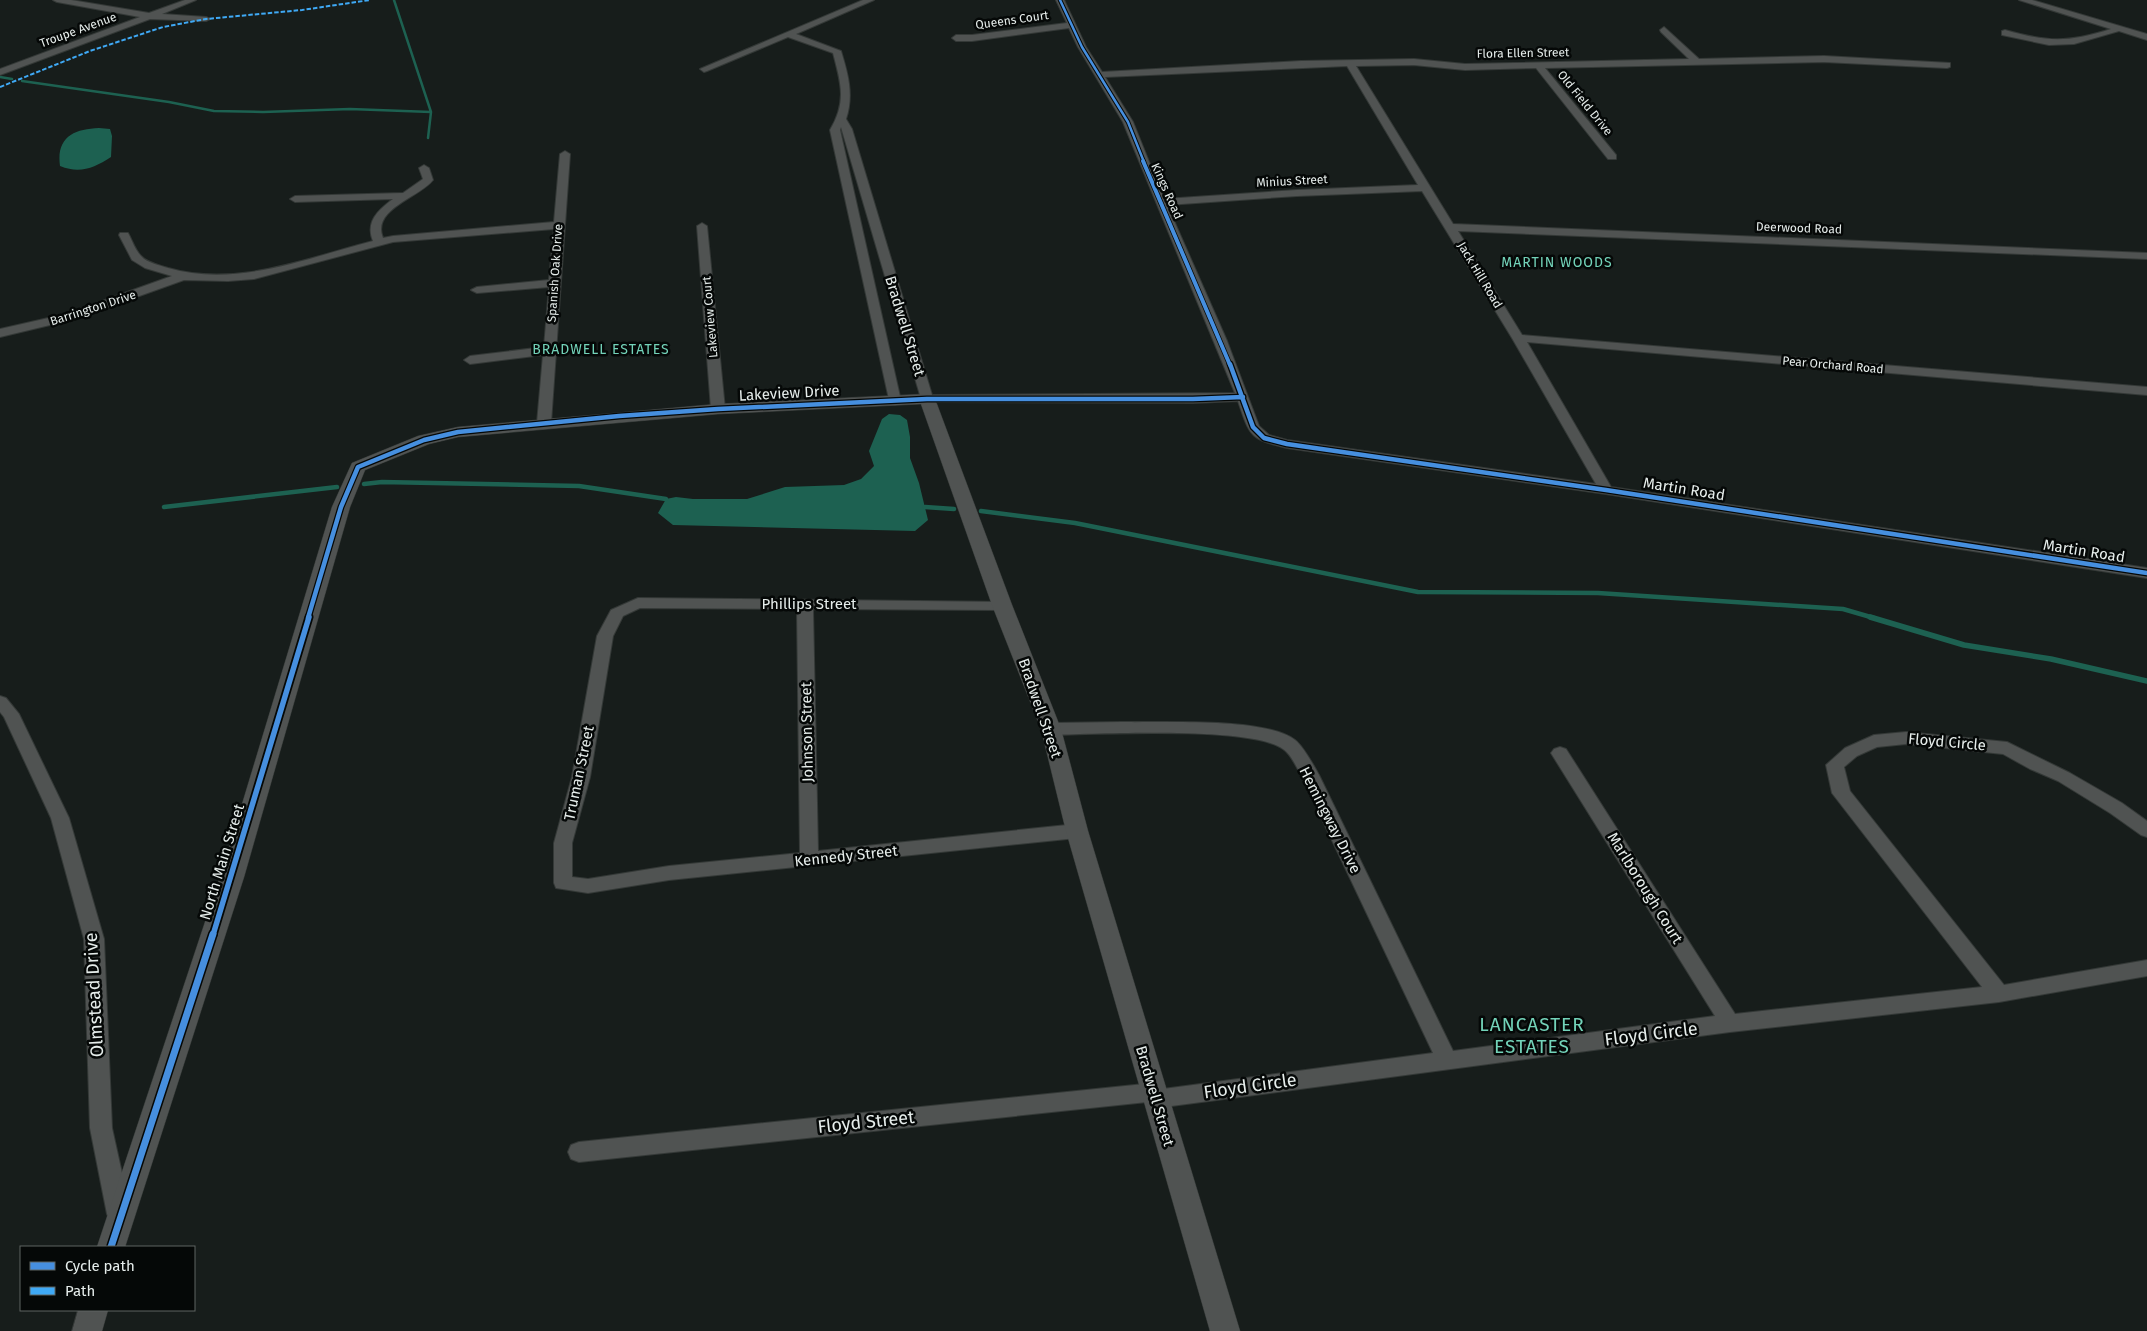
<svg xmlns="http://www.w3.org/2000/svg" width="2147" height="1331" font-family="'Fira Sans',sans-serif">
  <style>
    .water { fill: #1d6151 }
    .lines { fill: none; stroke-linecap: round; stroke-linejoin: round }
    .stream-far2 { stroke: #1d6151; stroke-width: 2.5 }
    .stream-far1 { stroke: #1d6151; stroke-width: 4.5 }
    .stream { stroke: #1d6151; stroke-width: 5.5 }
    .minor-casing { stroke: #343937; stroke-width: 2 }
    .tertiary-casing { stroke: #343937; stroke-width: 1 }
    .minor { fill: #505352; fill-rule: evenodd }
    .tertiary { fill: #505352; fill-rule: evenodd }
    .quiet { stroke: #3fa9f5; stroke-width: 2; stroke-dasharray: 4.5 2; stroke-linecap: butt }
    .cycleway-far4-casing { stroke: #050807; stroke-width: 4.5 }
    .cycleway-far3-casing { stroke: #050807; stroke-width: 5.5 }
    .cycleway-far2-casing { stroke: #050807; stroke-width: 7 }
    .cycleway-far1-casing { stroke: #050807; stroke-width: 9 }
    .cycleway-casing { stroke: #050807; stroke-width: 10 }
    .cycleway-far4 { stroke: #468fdf; stroke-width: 2.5 }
    .cycleway-far3 { stroke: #468fdf; stroke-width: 4 }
    .cycleway-far2 { stroke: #468fdf; stroke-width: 4.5 }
    .cycleway-far1 { stroke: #468fdf; stroke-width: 5.5 }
    .cycleway { stroke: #468fdf; stroke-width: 7 }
    .labels { text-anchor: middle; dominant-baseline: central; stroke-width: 5; stroke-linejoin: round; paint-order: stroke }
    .far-street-label { font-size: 12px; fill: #e6edeb; stroke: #050807 }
    .far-neighbourhood-label { font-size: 14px; letter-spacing: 1px; fill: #73d3b9; stroke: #050807 }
    .street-label { font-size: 15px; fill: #e6edeb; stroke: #050807 }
    .near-street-label { font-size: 18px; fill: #e6edeb; stroke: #050807 }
    .near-neighbourhood-label { font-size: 19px; letter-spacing: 1px; fill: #73d3b9; stroke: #050807 }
  </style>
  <rect width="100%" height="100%" fill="#171d1b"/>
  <path class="water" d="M 99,128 L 110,129 L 112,136 L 111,157 C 94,168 80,174 60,166 C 56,137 74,129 99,128 Z
    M 889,414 L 900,415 L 907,420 L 910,437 L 910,458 L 919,483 L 928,520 L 915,531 L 673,525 L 658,513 L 666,499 L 676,497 L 693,499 L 747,499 L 785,487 L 844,485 L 861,479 L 874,466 L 869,451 L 882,419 Z"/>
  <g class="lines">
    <path class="stream-far2" d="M 394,0 L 431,112 L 428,138
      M 0,77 L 12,79
      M 22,81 L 169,102 L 214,111 L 263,112 L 350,109 L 431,112"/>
    <path class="stream-far1" d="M 364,484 L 382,482 L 579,486 L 666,499
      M 164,507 L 337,487
      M 925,507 L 954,509
      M 981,511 L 1075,523 L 1418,592 L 1598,593 L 1843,609 L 1874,618"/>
    <path class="stream" d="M 1870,617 L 1964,645 L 2051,659 L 2147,681"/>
    <defs>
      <path id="minor" d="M 53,0 L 71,0 L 149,13 L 185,0 L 196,0 L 162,14 L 206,17 L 210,19 L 206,21 L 150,19 L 0,75 L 0,69 L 140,17 L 57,2 Z
        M 863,0 L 874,0 L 796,34 L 841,51 C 848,74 854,95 846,119 L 852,129 L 932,395 L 1235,393 L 1123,122 L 1078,47 L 1069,28 L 972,41 L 956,41 L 952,38 L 956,35 L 972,35 L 1067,23 L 1056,0 L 1064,0 L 1086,47 L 1102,72 L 1301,61 L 1414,59 L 1465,64 L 1689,59 L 1661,32 L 1660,30 L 1664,27 L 1699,59 L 1824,56 L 1950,63 L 1950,67 L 1947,68 L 1824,62 L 1545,68 L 1616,155 L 1616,159 L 1608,159 L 1536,68 L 1465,70 L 1414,65 L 1356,66 L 1453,224 L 2147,253 L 2147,259 L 1458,231 L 1522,335 L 2147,387 L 2147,395 L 1527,342 L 1611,487 L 2147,568 L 2147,578 L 1606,494 L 1287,448 C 1250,439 1250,437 1238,401 L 1193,403 L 922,402 L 841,127 L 840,130 L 901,401 L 895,405 L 890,404 L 830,130 C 847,102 841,83 833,53 L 788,37 L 707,71 L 704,72 L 700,69 ZM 1347,66 L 1418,185 L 1297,190 L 1164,199 L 1133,122 L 1105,77 ZM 1422,191 L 1512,338 L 1596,484 L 1287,440 L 1269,435 L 1259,426 L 1227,341 L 1167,205 L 1297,196 Z
        M 2019,0 L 2032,0 L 2147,34 L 2147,40 L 2119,31 L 2074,44 L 2049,45 L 2002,35 L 2002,31 L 2005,30 C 2048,42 2067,43 2111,29 Z
        M 565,151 L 570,154 L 551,423 L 549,426 L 544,427 L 537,423 L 543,355 L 470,364 L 464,360 L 470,356 L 544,347 L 549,287 L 477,293 L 471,290 L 477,287 L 549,280 L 554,229 L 393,242 L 254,279 L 228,281 L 184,280 L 75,319 L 0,337 L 0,329 L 66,314 L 172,276 L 145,268 L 132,260 L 119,235 L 120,233 L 128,233 C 132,240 135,250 141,256 C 147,263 159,265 168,268 C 236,288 307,258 373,241 C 365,222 378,210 393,199 L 295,202 L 290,199 L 295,196 L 403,193 L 423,179 L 419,168 L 424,165 L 429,168 L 433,180 C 419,198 371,209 383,238 L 393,236 L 554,222 L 560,154 Z
        M 702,223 L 707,226 L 725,409 L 718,413 L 711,409 L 697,226 Z
        M 638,598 L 1007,602 L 1010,605 L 1007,608 L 1002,610 L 813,609 L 818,851 L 1077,824 L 1083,826 L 1086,831 L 1083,836 L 1077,838 L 669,880 L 588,893 L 556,888 L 554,883 L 554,843 L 572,777 L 597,636 L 611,610 ZM 640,608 L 797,609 L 800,853 L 669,866 L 588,879 L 572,877 L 572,843 L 590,777 L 613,636 L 623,616 Z
        M 0,696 L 6,698 L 19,714 L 69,818 L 104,939 L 112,1128 L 131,1214 L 127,1222 L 119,1225 L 111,1222 L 107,1214 L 90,1128 L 84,939 L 51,818 L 4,717 L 0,712 Z
        M 1122,722 C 1162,723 1265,717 1295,740 C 1303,746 1314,766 1319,775 L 1453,1051 L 1715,1016 L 1551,753 L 1554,749 L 1560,747 L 1566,749 L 1735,1014 L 1982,987 L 1832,793 L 1826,765 L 1845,748 L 1874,735 L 1906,732 L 2007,742 L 2070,773 L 2122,803 L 2147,821 L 2147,837 L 2141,835 L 2110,813 L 2058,781 L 2030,769 L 2003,754 L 1906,744 L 1877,747 L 1857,756 L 1844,767 L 1850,791 L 2004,985 L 2147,960 L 2147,976 L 1999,1002 L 1730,1032 L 1156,1108 L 1148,1106 L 1147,1102 L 579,1162 L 571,1159 L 568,1152 L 571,1145 L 579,1142 L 1154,1083 L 1162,1085 L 1163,1089 L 1433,1053 L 1302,777 C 1297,768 1291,754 1283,749 C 1252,726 1095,734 1051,735 L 1045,733 L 1042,729 L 1045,725 L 1051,723 Z"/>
      <path id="tertiary" d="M 927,394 L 933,396 L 935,399 L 1012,605 L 1061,729 L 1088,831 L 1240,1331 L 1210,1331 L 1066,831 L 1041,729 L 992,605 L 921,404 L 718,414 L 458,437 L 429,444 L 365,470 L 350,507 L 244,877 L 125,1247 L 97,1247 L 220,877 L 332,507 L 352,463 L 418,436 L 458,427 L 718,404 Z
        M 78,1310 L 108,1310 L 102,1331 L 72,1331 Z"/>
    </defs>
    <use href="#minor" class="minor-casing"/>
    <use href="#tertiary" class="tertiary-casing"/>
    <use href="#minor" class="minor"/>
    <use href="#tertiary" class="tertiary"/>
    <path class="quiet" d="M 0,87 L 90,51 L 163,27 L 206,19 L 302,10 L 370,0"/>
    <defs>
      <path id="cycleway-far4" d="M 1060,0 L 1082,47 L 1128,122 L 1144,162"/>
      <path id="cycleway-far3" d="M 1143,161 L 1230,365"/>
      <path id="cycleway-far2" d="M 1230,364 L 1253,427 L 1264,438 L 1287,444 L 1606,490 L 2147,573
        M 308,618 L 341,507 L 358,467 L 424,440 L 458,432 L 619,416 L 718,409 L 927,399 L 1193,399 L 1243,397"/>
      <path id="cycleway-far1" d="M 213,935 L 309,617"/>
      <path id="cycleway" d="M 111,1247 L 213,934"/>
    </defs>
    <use href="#cycleway-far4" class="cycleway-far4-casing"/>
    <use href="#cycleway-far3" class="cycleway-far3-casing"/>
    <use href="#cycleway-far2" class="cycleway-far2-casing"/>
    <use href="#cycleway-far1" class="cycleway-far1-casing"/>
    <use href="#cycleway" class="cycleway-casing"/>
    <use href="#cycleway-far4" class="cycleway-far4"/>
    <use href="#cycleway-far3" class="cycleway-far3"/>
    <use href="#cycleway-far2" class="cycleway-far2"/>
    <use href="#cycleway-far1" class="cycleway-far1"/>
    <use href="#cycleway" class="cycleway"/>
  </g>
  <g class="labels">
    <g class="far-street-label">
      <text transform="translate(1012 20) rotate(-8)">Queens Court</text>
      <text transform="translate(78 30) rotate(-20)">Troupe Avenue</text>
      <text transform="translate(1523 53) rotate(-1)">Flora Ellen Street</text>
      <text transform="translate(1585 103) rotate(51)">Old Field Drive</text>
      <text transform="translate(1292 181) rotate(-3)">Minius Street</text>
      <text transform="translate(1167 191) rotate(66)">Kings Road</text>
      <text transform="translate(1799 228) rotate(2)">Deerwood Road</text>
      <text transform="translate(555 273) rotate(-86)">Spanish Oak Drive</text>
      <text transform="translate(1480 275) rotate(59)">Jack Hill Road</text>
      <text transform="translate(93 308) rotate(-18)">Barrington Drive</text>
      <text transform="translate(710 317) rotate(-95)">Lakeview Court</text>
      <text transform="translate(1833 365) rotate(5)">Pear Orchard Road</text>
    </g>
    <g class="far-neighbourhood-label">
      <text x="1557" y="262">MARTIN WOODS</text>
      <text x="601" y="349">BRADWELL ESTATES</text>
    </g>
    <g class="street-label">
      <text transform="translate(905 326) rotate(73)">Bradwell Street</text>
      <text transform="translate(789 393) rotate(-3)">Lakeview Drive</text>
      <text transform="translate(1684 489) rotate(9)">Martin Road</text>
      <text transform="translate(2084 551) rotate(9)">Martin Road</text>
      <text x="809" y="604">Phillips Street</text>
      <text transform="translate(1040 708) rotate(71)">Bradwell Street</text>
      <text transform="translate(807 732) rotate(-91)">Johnson Street</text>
      <text transform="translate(1947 742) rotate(5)">Floyd Circle</text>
      <text transform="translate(579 773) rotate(-78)">Truman Street</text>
      <text transform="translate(1330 820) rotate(63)">Hemingway Drive</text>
      <text transform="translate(846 856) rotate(-6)">Kennedy Street</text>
      <text transform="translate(222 862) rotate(-73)">North Main Street</text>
      <text transform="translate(1645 888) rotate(58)">Marlborough Court</text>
      <text transform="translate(1155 1096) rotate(74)">Bradwell Street</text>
    </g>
    <g class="near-street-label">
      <text transform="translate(94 995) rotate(-93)">Olmstead Drive</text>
      <text transform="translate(1651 1034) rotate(-7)">Floyd Circle</text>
      <text transform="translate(1250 1086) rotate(-8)">Floyd Circle</text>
      <text transform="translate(866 1122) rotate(-6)">Floyd Street</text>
    </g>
    <g class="near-neighbourhood-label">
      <text x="1532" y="1024">LANCASTER<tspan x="1532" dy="22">ESTATES</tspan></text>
    </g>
  </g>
  <rect x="20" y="1246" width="175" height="65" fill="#050807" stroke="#5f6462"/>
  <rect x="30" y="1262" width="25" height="8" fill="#468fdf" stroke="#5f6462"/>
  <text x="65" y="1271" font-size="15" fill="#e6edeb">Cycle path</text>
  <rect x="30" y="1287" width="25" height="8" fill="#3fa9f5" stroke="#5f6462"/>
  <text x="65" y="1296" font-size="15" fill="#e6edeb">Path</text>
</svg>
